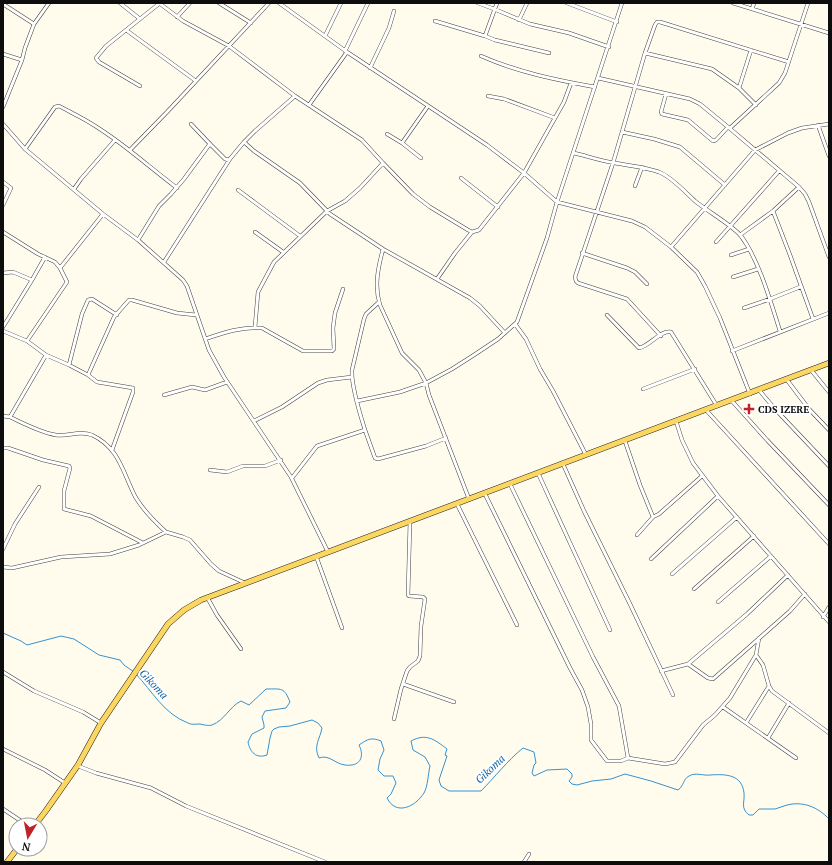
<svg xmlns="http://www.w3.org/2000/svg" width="832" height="865" font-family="'PT Serif',serif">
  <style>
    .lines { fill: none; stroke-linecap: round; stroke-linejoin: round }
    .stream { stroke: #3692d0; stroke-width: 1 }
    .street-casing { stroke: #404040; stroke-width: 4 }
    .primary-casing { stroke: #1e1e1e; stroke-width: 6 }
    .street { stroke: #fff; stroke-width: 3 }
    .primary { stroke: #fbd661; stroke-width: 5 }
    .poi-dot { fill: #c02229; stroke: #fff; stroke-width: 1.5 }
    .labels { text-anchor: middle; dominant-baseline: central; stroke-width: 4; stroke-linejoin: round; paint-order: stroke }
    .poi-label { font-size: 10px; font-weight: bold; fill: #0d0d0d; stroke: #fff; text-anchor: start }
    .water-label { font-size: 11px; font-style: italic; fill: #1463a2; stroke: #fff }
  </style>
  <rect width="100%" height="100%" fill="#fffced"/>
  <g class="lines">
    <path class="stream" d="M 3,633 L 21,641 L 27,645 L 61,636 L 74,639 L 99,655 L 120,660 L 124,665 L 134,672
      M 136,674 C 152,691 164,714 188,723 C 191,725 196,724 200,724 C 204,725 209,726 212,725 C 225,720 229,707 241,701 L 249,705 L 266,689 C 282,689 284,687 290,702 L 286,708 L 265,711 L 262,717 L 264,725 L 264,728 L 252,734 L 248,742 C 250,752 256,759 267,755 L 270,738 L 272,731 L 274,729 L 279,727 L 290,726 L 312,720 L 318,723 L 322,728 C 320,739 313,746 319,758 C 329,754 335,764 345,765 C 360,767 365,757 359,745 C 368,739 371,737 381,741 L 384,750 L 380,759 L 378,770 L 384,776 L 393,776 L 396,783 L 391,794 L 387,798 C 396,816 415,807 424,793 C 428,786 428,774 430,766 L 425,757 L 413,750 L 411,741 C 426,733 434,739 447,749 L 445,755 L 447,756 L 439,780 L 441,786 L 449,791 L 481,791 C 495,777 507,761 523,748 L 534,752 L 536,763 L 534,765 L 532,773 L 534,776 L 547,770 L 567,769 L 572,774 L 572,777 L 569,781 L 572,784 L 577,785 L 592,781 L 611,779 L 625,774 L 651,781 L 678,790 C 684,786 683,779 689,776 C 695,772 704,776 710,775 C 725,774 742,774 744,793 C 745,802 740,808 749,815 L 753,815 L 759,809 C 764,809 770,809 775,809 C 779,808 783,806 787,805 C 803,801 818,807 829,819"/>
    <defs>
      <path id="street" d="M 120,3 L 140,19
        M 159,3 L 183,21 L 229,46 L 295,96 L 362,140 L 383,163
        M 219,3 L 251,23
        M 279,3 L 347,52 L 487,145 L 524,173 L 557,202 L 632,221 L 645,227 L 671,247 L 697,272 L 705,286 L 720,318 L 750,394
        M 478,3 L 494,9 L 530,24 L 569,33 L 609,47
        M 567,3 L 617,22
        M 733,3 L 829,33
        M 3,4 L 34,24
        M 752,9 L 754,3
        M 177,17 L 190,3
        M 519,20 L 527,3
        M 435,21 L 485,36 L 495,40 L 549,53
        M 126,30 L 196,81
        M 325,36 L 341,3
        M 485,36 L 497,3
        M 345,51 L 368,3
        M 645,53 L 712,69 L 739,88 L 756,105
        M 3,54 L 22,60
        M 481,56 C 517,72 556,80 595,87
        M 370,68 L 389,28 L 394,11
        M 598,78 L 690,99 L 700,104 L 728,127 L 799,187 L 805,194 L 809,202 L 829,257
        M 140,86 L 99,62 L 96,58 L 106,46 L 160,3
        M 739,88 L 751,50
        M 666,94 L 661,112 L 662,114 L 688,120 L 713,141 L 716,140 L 728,127
        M 488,96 L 504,99 L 555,118
        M 309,105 L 347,52
        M 3,107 L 22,60 L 25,48 L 34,24 L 49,3
        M 3,124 L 25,149 L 103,214 L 138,240 L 183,280 L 187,286 L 209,350 L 224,377 L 291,477 L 328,552
        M 191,124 L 211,145
        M 818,125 L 829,156
        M 730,128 L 779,83 L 785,73 L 808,3
        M 622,132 L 654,139 L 680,147 L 725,185
        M 387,134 L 402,143 L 421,158
        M 244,142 L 255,131 L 295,96
        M 402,143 L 428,106
        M 25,149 L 55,107 L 59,106 C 65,109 72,113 78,116 C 114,135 144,163 177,188
        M 130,150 L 168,111 L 269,3
        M 574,153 C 587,156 601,161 615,163 C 630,166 645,167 659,172 C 672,177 685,192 695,201 C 707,211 732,225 741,236 C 759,260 771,303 780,331
        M 461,178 L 498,207
        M 3,182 L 11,188 L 3,205
        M 635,186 L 642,167
        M 74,189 L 81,179 L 115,140
        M 238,190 L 300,236
        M 773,211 L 790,255 L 813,319
        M 3,232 L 38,254 L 55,262 L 60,268 L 103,214
        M 255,232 L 283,252
        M 740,235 L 773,211 L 799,187
        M 138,240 L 159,206 L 171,194 L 184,179 L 209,145 L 211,145 L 225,159 L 229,160 L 244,142 L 254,151 L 300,183 L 330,214 L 383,249 L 470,298 L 480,306 L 505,333
        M 716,242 L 779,171
        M 671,247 L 755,150 L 788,133 L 802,128 L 829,124
        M 383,249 C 378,268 374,286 380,305 L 402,353 L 419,370 L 426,383 L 429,395 L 469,499
        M 582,253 L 627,268 L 635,272 L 647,284
        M 731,255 L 749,249
        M 164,262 L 230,159
        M 3,273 L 13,272 L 32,280 L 45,257
        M 733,277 L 758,269
        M 437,279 L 455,253 L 472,232
        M 744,308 L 770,299 L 800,287
        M 607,315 L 639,348 C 650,346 660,330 671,332 L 717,406
        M 515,324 L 526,339 L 540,369 L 553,391 L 586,455
        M 3,327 L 32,280
        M 255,327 L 258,292 L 274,262 L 327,211 L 345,201 L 360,188 L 383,163 L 413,194 L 430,207 L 468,230 L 472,232 L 479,230 L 524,173 L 564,102 L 571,83
        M 3,331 L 27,341
        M 661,336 L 627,299 L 578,283 L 576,281 L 575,277 L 613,163 L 645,53 L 655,25 L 657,22 L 660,22 L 789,62
        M 205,339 C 223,333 243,326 262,328 L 303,351 L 332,351 L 334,349 L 333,328 L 335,313 L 343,289
        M 732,351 L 829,313
        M 46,355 L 69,365
        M 811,370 L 829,392
        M 88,375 L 114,317 L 129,300 L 132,300 L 177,313 L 196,315
        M 787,380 L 809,409 L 829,430
        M 643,389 L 695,369
        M 759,390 L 775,409 L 829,466
        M 164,395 L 192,387 L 205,390 L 227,382
        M 357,401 L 400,392 L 426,383 L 452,369 L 474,355 L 498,339 L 517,322 L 547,238 L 557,202 L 622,3
        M 732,401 L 767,440 L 829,505
        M 706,410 L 829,544
        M 3,416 L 10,417 C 22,423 43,433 56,435 C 68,437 79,430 92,435 C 120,448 123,474 136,498 C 144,511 155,522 166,532
        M 10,417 L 46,355 L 27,341 L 67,282 L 60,268
        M 254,421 L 282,407 L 318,383 L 327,380 L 352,377
        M 676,421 L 682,440 L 693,463 L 718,496 L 829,622
        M 365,430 L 375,458 L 378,459 L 426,446 L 446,438
        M 625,441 L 640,485 L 653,517
        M 3,448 L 8,448 L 43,460 L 69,466 L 70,468 L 64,491 L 64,509 L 91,516 L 143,543
        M 112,450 L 133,392 L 133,388 L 97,382 L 88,375 L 69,365 L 82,314 L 88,300 L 92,299 L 117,315
        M 563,464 L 584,511 L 630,604 L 673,695
        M 210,470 L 227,472 L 243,466 L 265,466 L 281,460
        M 538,473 L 610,630
        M 292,478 L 317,446 L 365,430 C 360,414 351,386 352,370 L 364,319 L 366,314 L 379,302
        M 510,484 L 593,657 L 619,706 L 628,758
        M 485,494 L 570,668 L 582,690 L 588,707 L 591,724 L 591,740 L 607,761 L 621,761 L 628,758 L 665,764 L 675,762 L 703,725 L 715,715 L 730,698 L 756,655 L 759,638
        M 457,504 L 517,625
        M 637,535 L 653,517 L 659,514 L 702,476
        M 3,549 L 15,524 L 39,487
        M 316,556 L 342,628
        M 651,559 L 718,496
        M 3,567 L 12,568 L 61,557 L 110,554 L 139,545 L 166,532 L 183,537 L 190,540 L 211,564 L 219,571 L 245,583
        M 672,574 L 737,517
        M 694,589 L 754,536
        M 207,597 L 217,615 L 241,649
        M 718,602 L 771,556
        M 823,617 L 829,607
        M 756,655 L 763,665 L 769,686 L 772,691 L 829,733
        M 688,664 L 708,678 L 713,679 L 790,611 L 805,594
        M 661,671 L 688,664 L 747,614 L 788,575
        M 3,672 L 34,691 L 83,712 L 101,723
        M 403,684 L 454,702
        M 723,707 L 796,758
        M 394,719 L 401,689 L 407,671 L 410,667 L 418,661 L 420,656 L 421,626 L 425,599 L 423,597 L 409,596 L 408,595 L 410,521
        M 746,723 L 769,686
        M 768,738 L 789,703
        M 3,749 L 45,770 L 65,783
        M 78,766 L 96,773 L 151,788 L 186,806 L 325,862
        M 3,809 L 27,825
        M 524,862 L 529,854"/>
      <path id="primary" d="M 35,825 L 45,812 L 78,765 L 101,723 L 168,624 L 184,610 L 201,600 L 829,363
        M 7,862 L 17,849"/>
    </defs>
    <use href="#street" class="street-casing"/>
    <use href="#primary" class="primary-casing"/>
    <use href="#street" class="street"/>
    <use href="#primary" class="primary"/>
  </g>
  <path class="poi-dot" d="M747 403h4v4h4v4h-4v4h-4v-4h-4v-4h4z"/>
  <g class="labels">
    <g class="poi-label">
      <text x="758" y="409">CDS IZERE</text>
    </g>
    <g class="water-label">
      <text transform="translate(154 684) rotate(47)">Gikoma</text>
      <text transform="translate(490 769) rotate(-44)">Gikoma</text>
    </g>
  </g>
  <rect width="832" height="865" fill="none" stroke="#0d0d0d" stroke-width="8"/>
  <g transform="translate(28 837) rotate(190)"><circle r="19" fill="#ffffff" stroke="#9e9e9e"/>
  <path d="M0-3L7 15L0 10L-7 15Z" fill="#c02229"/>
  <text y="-6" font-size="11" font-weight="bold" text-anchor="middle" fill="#0d0d0d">N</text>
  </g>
</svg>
